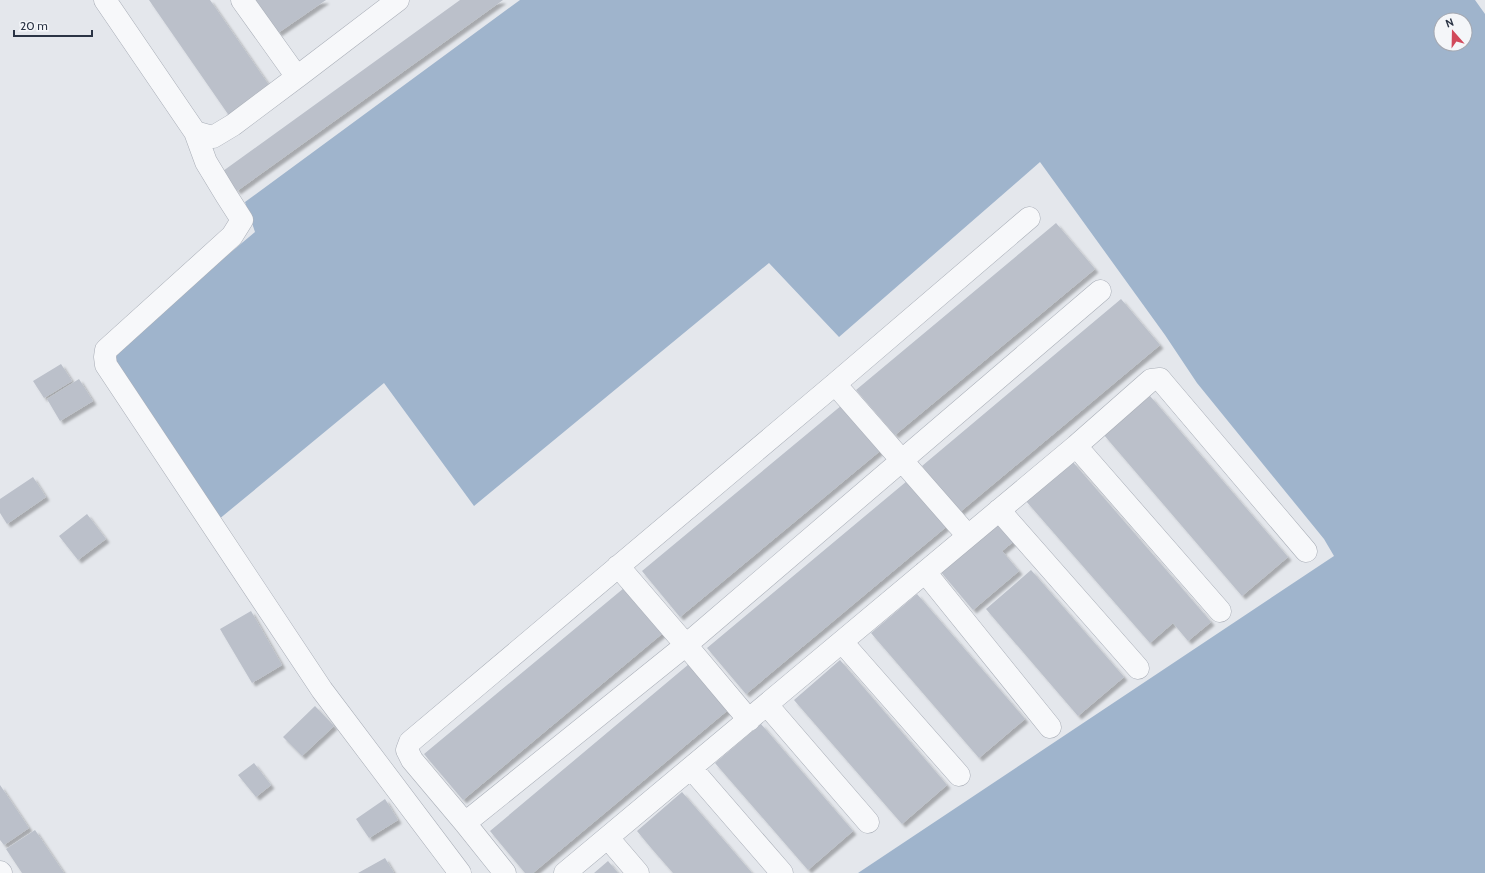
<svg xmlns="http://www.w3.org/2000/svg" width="1485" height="873" font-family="Cabin,sans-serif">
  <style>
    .water { fill: #9fb4cc; fill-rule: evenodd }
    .building { fill: #bbc0ca; filter: url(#shadow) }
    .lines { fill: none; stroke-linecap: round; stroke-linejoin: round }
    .minor-casing { stroke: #a9aeb7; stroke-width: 23 }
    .minor { stroke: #f7f8fa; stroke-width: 22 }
  </style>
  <defs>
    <filter id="shadow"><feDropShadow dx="3.5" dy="3.5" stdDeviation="1" flood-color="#0004"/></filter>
  </defs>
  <rect width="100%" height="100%" fill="#e4e7ec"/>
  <path class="water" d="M 520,0 L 1475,0 L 1485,14 L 1485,873 L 858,873 L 1334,556 L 1324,539 L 1197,383 L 1165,335 L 1040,162 L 839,337 L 769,263 L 474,506 L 384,383 L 218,520 L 118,372 L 112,352 L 255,232 L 245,202 ZM 1441,20 L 1465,20 L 1465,44 L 1441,44 Z"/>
  <path class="building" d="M 149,0 L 210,0 L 271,88 L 230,117 Z
    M 255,0 L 326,0 L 278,33 Z
    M 460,0 L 503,0 L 237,191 L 223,171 Z
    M 1056,223 L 1095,269 L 895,435 L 856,390 Z
    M 1121,299 L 1160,345 L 960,512 L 922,466 Z
    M 61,364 L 72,381 L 44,398 L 33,381 Z
    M 79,379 L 93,401 L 60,421 L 47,399 Z
    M 1150,396 L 1288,557 L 1242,596 L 1104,435 Z
    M 842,405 L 880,451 L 680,617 L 642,571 Z
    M 1072,461 L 1211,622 L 1188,641 L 1173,623 L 1150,643 L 1026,501 Z
    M 33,477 L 46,497 L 7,524 L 0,513 L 0,499 Z
    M 907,481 L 946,527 L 746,694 L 707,648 Z
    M 87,514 L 106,539 L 78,560 L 59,536 Z
    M 997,523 L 1013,542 L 1002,551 L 1019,571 L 973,610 L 940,571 Z
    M 1031,570 L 1124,677 L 1078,716 L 986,609 Z
    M 624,588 L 663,633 L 463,800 L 424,754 Z
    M 917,594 L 1025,719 L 979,758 L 871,633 Z
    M 251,611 L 282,665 L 252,683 L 220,629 Z
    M 840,660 L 947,785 L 902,824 L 794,700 Z
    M 689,664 L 728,710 L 533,873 L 525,873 L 490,831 Z
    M 315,706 L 334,726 L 302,756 L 283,737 Z
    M 761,724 L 853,831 L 808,870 L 715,763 Z
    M 254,763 L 271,785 L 256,797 L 238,775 Z
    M 0,785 L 29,828 L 4,845 L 0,840 Z
    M 682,792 L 728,845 L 752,873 L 673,873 L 652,849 L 637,831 Z
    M 385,799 L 398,820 L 369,838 L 356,819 Z
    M 35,830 L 64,873 L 22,873 L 6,849 Z
    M 385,858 L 394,873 L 358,873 Z
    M 608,861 L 618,873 L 594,873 Z"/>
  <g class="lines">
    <defs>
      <path id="minor" d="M 105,0 L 195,132 L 213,137 L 233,125 L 297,77
        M 242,0 L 297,77 L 398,0
        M 195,132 L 206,162 L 226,195 L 242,220 L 232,236 L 106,350 L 105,357 L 106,365 L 322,690 L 460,873
        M 835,384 L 968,536
        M 1076,446 L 1220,611
        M 999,510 L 1138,668
        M 618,566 L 686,645 L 749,720
        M 925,572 L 1050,727
        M 842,642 L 959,775
        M 767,705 L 868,822
        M 691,768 L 782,873
        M 465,823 L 686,645 L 1100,291
        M 608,838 L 638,873
        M 0,872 L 1,873
        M 505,873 L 465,823 L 412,760 L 407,750 L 410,742 L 835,384 L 1029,218
        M 565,873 L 1076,446 L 1151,380 L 1160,379 L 1165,385 L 1306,551"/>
    </defs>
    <use href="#minor" class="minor-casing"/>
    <use href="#minor" class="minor"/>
  </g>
  <g transform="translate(1453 32) rotate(340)"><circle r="19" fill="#f4f6f9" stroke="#a4a8b1"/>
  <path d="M0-3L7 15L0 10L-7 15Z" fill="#d1495b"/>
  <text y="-6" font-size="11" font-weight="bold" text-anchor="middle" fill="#2b3445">N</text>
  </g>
  <path d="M14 30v6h78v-6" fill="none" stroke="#2b3445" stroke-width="2"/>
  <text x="20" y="30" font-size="12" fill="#2b3445" stroke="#f4f6f9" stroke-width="3" paint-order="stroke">20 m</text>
</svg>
